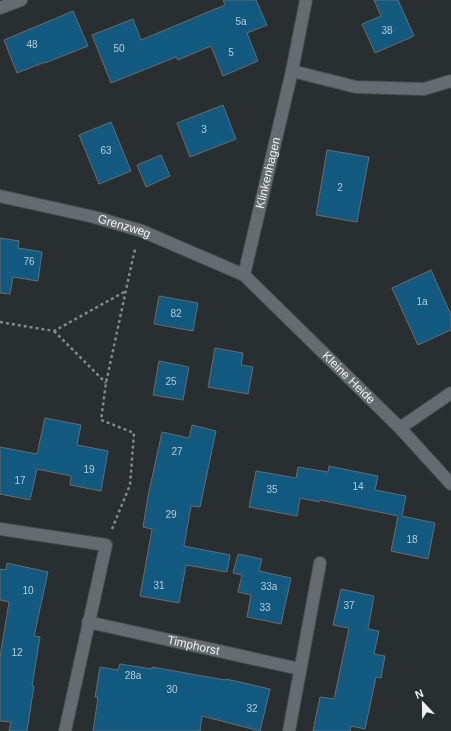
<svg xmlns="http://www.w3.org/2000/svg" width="451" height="731" font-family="Arial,sans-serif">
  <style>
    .building { fill: #12597f; stroke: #676c70 }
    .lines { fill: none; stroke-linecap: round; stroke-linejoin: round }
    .minor-casing { stroke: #474b4d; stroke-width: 14 }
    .path { stroke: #84898b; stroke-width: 2.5; stroke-dasharray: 3 3; stroke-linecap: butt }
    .minor { stroke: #666b6f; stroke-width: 12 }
    .labels { text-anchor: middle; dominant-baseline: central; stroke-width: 3; stroke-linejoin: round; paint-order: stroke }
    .number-label { font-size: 10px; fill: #b7cbd6 }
    .street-label { font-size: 12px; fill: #eef1f3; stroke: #292e31 }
  </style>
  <rect width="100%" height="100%" fill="#292e31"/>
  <path class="building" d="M 223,0 L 256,0 L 267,25 L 247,33 L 258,61 L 223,76 L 211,46 L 178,60 L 176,57 L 111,83 L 92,35 L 133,19 L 141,40 L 225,5 Z
    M 374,0 L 398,0 L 414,36 L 375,53 L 362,24 L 381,16 Z
    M 73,11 L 88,46 L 45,63 L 45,62 L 17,73 L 4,40 Z
    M 223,105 L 236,139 L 190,157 L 177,123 Z
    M 111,122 L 131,171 L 99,184 L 79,135 Z
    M 327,150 L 369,157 L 357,222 L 316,215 Z
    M 161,155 L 170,176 L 146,187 L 137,165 Z
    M 0,238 L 19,241 L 18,248 L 42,252 L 38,281 L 13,277 L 10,294 L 0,293 Z
    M 431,270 L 451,315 L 451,330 L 418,345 L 392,288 Z
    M 159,296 L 198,303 L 193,331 L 154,324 Z
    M 215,348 L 243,353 L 241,365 L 253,367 L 248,394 L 208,387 Z
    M 159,361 L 189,367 L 183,400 L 153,395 Z
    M 45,418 L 81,425 L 77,445 L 108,451 L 101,491 L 70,485 L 71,476 L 37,469 L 30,500 L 0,494 L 0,447 L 37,454 Z
    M 192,425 L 216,431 L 200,507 L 191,506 L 184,546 L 230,555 L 227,572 L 186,565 L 179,603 L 140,596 L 152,529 L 143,527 L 148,496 L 162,432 L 189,438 Z
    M 329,466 L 378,476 L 375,490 L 406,496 L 402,516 L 435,523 L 428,559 L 391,551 L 398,516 L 320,500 L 319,502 L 300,498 L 297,516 L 249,507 L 256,471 L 296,478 L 298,467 L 328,472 Z
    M 238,554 L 262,559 L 259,571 L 291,578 L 281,624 L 247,617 L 251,595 L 238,592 L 242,575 L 233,573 Z
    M 7,563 L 48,572 L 34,636 L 40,637 L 32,686 L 34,686 L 27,731 L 9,731 L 11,722 L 0,721 L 0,657 L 9,602 L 0,600 L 0,569 L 6,570 Z
    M 341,589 L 374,596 L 368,629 L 379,631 L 374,654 L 385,656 L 381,678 L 376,677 L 365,729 L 351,726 L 350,731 L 313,731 L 320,697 L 334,699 L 349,628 L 333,625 Z
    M 120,664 L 152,669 L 152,667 L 225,680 L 226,679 L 270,689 L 260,731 L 202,716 L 200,731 L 93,731 L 98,698 L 95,697 L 100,667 L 118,670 Z"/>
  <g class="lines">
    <defs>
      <g id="minor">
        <path d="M 0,8 L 21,0"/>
        <path d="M 292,71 L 356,87 L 424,89 L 451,81"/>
        <path id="s1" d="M 0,196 L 94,217 L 142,231 L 244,275 L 400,428 L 451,484"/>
        <path id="s2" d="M 244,275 L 292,71 L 306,0"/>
        <path d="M 400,428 L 451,393"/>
        <path d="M 0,529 L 106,545 L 65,731"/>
        <path id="s3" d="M 88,622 L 300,669"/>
        <path d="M 289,731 L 320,563"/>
      </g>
    </defs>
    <use href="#minor" class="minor-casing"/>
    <path class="path" d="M 0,322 L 54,331 L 126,291
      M 54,331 L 106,383
      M 112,529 L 130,485 L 134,433 L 101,420 L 106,383 L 134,253 L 136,247"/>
    <use href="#minor" class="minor"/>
  </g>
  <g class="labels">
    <g class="number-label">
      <text x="241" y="21">5a</text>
      <text x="387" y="30">38</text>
      <text x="32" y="44">48</text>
      <text x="119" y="48">50</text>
      <text x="231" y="52">5</text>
      <text x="204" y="129">3</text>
      <text x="106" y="150">63</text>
      <text x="340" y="187">2</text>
      <text x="29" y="261">76</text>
      <text x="422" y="301">1a</text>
      <text x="176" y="313">82</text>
      <text x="171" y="381">25</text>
      <text x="177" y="451">27</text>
      <text x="89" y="469">19</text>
      <text x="20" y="480">17</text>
      <text x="358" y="486">14</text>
      <text x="272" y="489">35</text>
      <text x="171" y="514">29</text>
      <text x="412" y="539">18</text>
      <text x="159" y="585">31</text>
      <text x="269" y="586">33a</text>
      <text x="28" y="590">10</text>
      <text x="349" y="605">37</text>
      <text x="265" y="607">33</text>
      <text x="17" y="652">12</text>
      <text x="133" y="675">28a</text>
      <text x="172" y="689">30</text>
      <text x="252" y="708">32</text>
    </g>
    <g class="street-label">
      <text stroke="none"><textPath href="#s2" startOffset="105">Klinkenhagen</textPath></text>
      <text stroke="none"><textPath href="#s1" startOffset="128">Grenzweg</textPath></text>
      <text stroke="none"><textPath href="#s1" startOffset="404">Kleine Heide</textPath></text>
      <text stroke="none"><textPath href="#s3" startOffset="108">Timphorst</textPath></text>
    </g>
  </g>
  <g transform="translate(423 703) rotate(338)" stroke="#292e31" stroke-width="3" paint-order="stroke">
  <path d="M0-3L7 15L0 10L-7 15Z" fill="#eef1f3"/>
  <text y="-6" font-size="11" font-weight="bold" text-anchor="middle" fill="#eef1f3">N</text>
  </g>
</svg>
